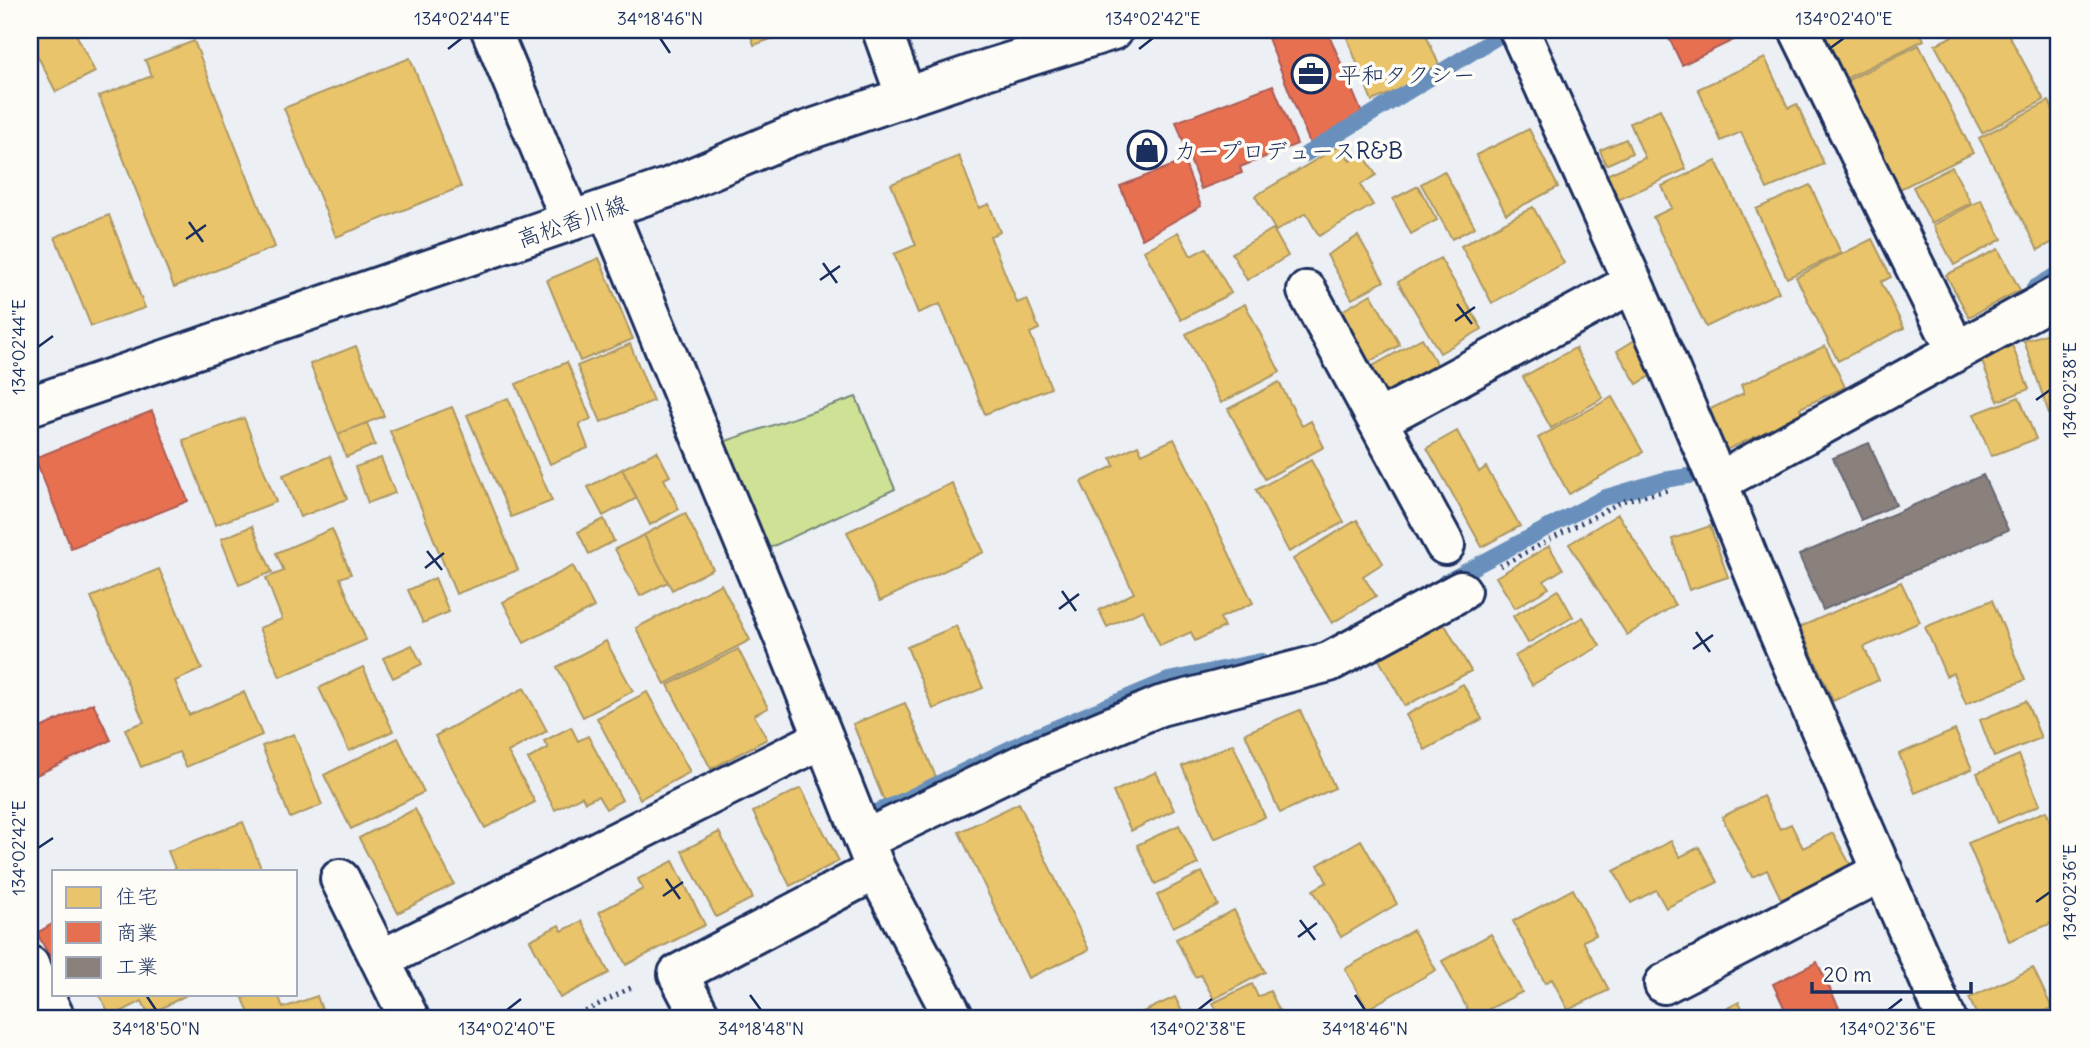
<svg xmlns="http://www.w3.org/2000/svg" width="2089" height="1048" font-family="Delius,'Klee One',sans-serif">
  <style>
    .green { fill: #cfe195; stroke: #75887a; stroke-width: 2 }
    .homes { fill: #e9c46a; stroke: #ab9766; stroke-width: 2 }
    .shops { fill: #e76f51; stroke: #aa5c55; stroke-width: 2 }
    .industry { fill: #8a817c; stroke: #696873; stroke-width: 2 }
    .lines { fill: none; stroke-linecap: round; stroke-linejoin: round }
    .stream { stroke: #6990bc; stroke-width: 16 }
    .minor-casing { stroke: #1b2f5e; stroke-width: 44 }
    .major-casing { stroke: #1b2f5e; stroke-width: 44 }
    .path { stroke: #1b2f5e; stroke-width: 4.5; stroke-dasharray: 2 5; stroke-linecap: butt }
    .minor { stroke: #fdfcf7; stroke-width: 38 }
    .major { stroke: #fdfcf7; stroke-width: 38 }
    .ticks { fill: none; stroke: #1b2f5e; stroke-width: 2.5 }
    .labels { text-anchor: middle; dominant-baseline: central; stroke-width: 7; stroke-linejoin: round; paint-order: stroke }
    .poi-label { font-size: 23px; fill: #1b2f5e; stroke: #fdfcf7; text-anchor: start }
    .street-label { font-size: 23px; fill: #1b2f5e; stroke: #fdfcf7 }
    .neatline { fill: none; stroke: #1b2f5e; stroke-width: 2.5 }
    .ticks-label { font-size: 18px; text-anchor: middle; fill: #1b2f5e }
  </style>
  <rect width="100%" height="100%" fill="#eceff4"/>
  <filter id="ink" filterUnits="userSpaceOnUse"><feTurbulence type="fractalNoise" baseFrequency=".0143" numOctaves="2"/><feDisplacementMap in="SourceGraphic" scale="14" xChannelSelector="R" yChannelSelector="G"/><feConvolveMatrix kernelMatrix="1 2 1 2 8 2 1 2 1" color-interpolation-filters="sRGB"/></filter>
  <g filter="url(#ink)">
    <path class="green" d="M 856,397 L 895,489 L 763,551 L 720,443 Z"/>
    <path class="homes" d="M 30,30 L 74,30 L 95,72 L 56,92 L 33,47 L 30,48 Z
      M 749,30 L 797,30 L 754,45 Z
      M 1344,30 L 1424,30 L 1442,72 L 1372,101 Z
      M 1816,30 L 1919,30 L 1924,40 L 1841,81 Z
      M 1964,30 L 2006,30 L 2044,100 L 1982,133 L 1935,45 Z
      M 194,41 L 275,247 L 174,287 L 99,96 L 152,76 L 145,60 Z
      M 1919,45 L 1973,153 L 1898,190 L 1844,82 Z
      M 410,58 L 461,187 L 336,237 L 284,108 Z
      M 1765,58 L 1788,108 L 1797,104 L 1824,164 L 1767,189 L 1741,132 L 1721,141 L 1698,89 Z
      M 2049,101 L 2059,122 L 2059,239 L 2038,250 L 1979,138 Z
      M 1660,109 L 1686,169 L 1616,201 L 1604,176 L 1645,158 L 1630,123 Z
      M 1529,129 L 1558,187 L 1506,214 L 1476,155 Z
      M 1626,139 L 1632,153 L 1606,165 L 1600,150 Z
      M 1341,145 L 1350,161 L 1363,153 L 1376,175 L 1360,185 L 1373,205 L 1319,236 L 1306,213 L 1276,231 L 1255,196 Z
      M 959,156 L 979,208 L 989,204 L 1000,232 L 990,236 L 1017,303 L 1027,299 L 1039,329 L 1030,333 L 1051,388 L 985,414 L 940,304 L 918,313 L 894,254 L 916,245 L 891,184 Z
      M 1716,161 L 1779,292 L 1706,327 L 1653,217 L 1672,208 L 1662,186 Z
      M 1952,167 L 1971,203 L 1931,223 L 1913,187 Z
      M 1444,171 L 1475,227 L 1452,239 L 1421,184 Z
      M 1810,185 L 1841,253 L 1787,278 L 1756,209 Z
      M 1418,186 L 1437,220 L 1411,234 L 1393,199 Z
      M 1981,200 L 2002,239 L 1954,265 L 1933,225 Z
      M 1533,207 L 1564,263 L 1492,303 L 1461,246 Z
      M 109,215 L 145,308 L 91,326 L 55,237 Z
      M 1273,229 L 1288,256 L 1247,280 L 1232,253 Z
      M 1178,232 L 1191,256 L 1206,248 L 1231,293 L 1181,320 L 1144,251 Z
      M 1358,236 L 1384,281 L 1352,299 L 1327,255 Z
      M 1872,239 L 1891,277 L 1881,282 L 1904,328 L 1838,361 L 1796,277 Z
      M 1998,249 L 2020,290 L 1969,317 L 1946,275 Z
      M 599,258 L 633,339 L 580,361 L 547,280 Z
      M 1440,258 L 1482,329 L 1440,353 L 1398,282 Z
      M 1371,294 L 1400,345 L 1369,362 L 1340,312 Z
      M 1245,304 L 1280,372 L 1221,403 L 1186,334 Z
      M 2057,330 L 2059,337 L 2059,423 L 2053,425 L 2024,341 Z
      M 1640,337 L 1660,370 L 1637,384 L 1617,351 Z
      M 1422,338 L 1439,368 L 1388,397 L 1371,367 Z
      M 630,344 L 653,401 L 601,422 L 577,366 Z
      M 2012,345 L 2029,389 L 1998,401 L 1980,357 Z
      M 356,346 L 384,416 L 338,434 L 310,364 Z
      M 1825,346 L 1845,387 L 1800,408 L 1803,415 L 1724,451 L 1706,411 L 1744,393 L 1741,385 Z
      M 1575,348 L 1603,398 L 1551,428 L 1523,377 Z
      M 567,362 L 591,419 L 579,424 L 588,448 L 550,464 L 516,384 Z
      M 1279,382 L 1302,426 L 1311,421 L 1324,447 L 1265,479 L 1228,409 Z
      M 1612,397 L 1643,452 L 1569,494 L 1538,438 Z
      M 2019,397 L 2036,439 L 1991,456 L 1974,414 Z
      M 508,398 L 552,501 L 511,517 L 467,415 Z
      M 452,407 L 518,570 L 456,594 L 390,431 Z
      M 244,418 L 276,502 L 215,525 L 183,440 Z
      M 367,423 L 375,445 L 346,457 L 338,434 Z
      M 1457,431 L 1479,472 L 1486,467 L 1520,526 L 1482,547 L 1427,448 Z
      M 1174,439 L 1253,603 L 1220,618 L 1224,627 L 1195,641 L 1191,632 L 1160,646 L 1143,610 L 1107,627 L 1099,610 L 1134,593 L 1081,482 L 1114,466 L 1111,458 L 1138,445 L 1142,454 Z
      M 657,451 L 670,476 L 664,479 L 679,509 L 650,525 L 622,469 Z
      M 330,456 L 347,499 L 300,517 L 283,475 Z
      M 381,458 L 395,493 L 368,503 L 355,467 Z
      M 1311,460 L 1344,522 L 1289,552 L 1256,490 Z
      M 622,469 L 637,498 L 603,516 L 588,487 Z
      M 952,483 L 984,552 L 880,601 L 847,532 Z
      M 685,513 L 713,569 L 672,590 L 644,535 Z
      M 1618,514 L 1675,605 L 1627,635 L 1569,544 Z
      M 604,519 L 614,541 L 589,554 L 578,532 Z
      M 1357,520 L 1383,563 L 1363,576 L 1376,596 L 1332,623 L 1293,559 Z
      M 252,526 L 272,572 L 239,585 L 221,539 Z
      M 1710,526 L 1728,577 L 1689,590 L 1672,539 Z
      M 332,529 L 351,574 L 340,578 L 366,640 L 280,677 L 259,628 L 282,619 L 266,578 L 284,571 L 276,553 Z
      M 644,535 L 668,582 L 640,596 L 615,549 Z
      M 1549,546 L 1563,569 L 1544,581 L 1549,588 L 1515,608 L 1496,577 Z
      M 573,566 L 594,607 L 524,643 L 503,602 Z
      M 159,569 L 202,669 L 175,681 L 189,715 L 244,692 L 262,735 L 186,767 L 179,752 L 141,767 L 125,729 L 144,722 L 91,597 Z
      M 435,578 L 449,612 L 423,623 L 408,590 Z
      M 1901,582 L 1920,622 L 1864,647 L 1879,680 L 1833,701 L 1800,627 Z
      M 721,584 L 750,640 L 665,684 L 636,628 Z
      M 1558,590 L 1573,617 L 1528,643 L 1513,616 Z
      M 1992,600 L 2025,680 L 1966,704 L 1953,673 L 1946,676 L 1925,627 Z
      M 1583,617 L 1600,646 L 1532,685 L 1515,656 Z
      M 1444,623 L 1471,671 L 1405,706 L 1378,658 Z
      M 956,626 L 983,688 L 933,709 L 907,647 Z
      M 606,641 L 633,691 L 583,717 L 557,667 Z
      M 412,645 L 422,664 L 393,678 L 383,658 Z
      M 738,649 L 768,708 L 754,715 L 767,739 L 711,769 L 668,685 Z
      M 363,667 L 393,731 L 349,751 L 319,688 Z
      M 1463,684 L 1482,719 L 1425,750 L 1406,715 Z
      M 524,688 L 547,731 L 508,752 L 535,802 L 485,828 L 435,736 Z
      M 647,692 L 690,772 L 640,799 L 597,718 Z
      M 2026,701 L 2041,738 L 1994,757 L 1980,720 Z
      M 905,703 L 938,782 L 885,803 L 853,724 Z
      M 1300,710 L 1335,788 L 1280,813 L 1245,733 Z
      M 571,727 L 578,741 L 588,736 L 622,800 L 606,809 L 598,796 L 585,802 L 582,796 L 555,810 L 528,759 L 548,748 L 544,741 Z
      M 1955,730 L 1972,769 L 1915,793 L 1899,754 Z
      M 294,734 L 322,805 L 290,818 L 262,746 Z
      M 398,738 L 424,792 L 351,829 L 324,775 Z
      M 1233,744 L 1265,817 L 1214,839 L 1182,766 Z
      M 2019,755 L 2040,805 L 1998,823 L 1977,773 Z
      M 1156,772 L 1174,810 L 1131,831 L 1113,792 Z
      M 801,788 L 839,861 L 790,886 L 753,812 Z
      M 1763,796 L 1780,829 L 1791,824 L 1803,848 L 1833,833 L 1851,866 L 1782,901 L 1767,870 L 1752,877 L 1722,817 Z
      M 1019,803 L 1089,950 L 1028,978 L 959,832 Z
      M 415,809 L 454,884 L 398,913 L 359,838 Z
      M 2046,811 L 2059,843 L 2059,920 L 2009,941 L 1968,843 Z
      M 243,822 L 262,871 L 176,871 L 168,851 Z
      M 1179,825 L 1198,864 L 1155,884 L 1137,845 Z
      M 719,832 L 753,898 L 716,917 L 682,851 Z
      M 1361,840 L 1397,904 L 1341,937 L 1313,890 L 1327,882 L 1318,865 Z
      M 1671,841 L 1680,857 L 1699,847 L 1718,882 L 1666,908 L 1656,890 L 1631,903 L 1614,871 Z
      M 673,861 L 705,925 L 626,965 L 599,912 L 643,889 L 638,879 Z
      M 1202,872 L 1218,905 L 1173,927 L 1157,895 Z
      M 1573,889 L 1596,935 L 1583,941 L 1609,990 L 1568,1010 L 1552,979 L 1545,983 L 1513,921 Z
      M 1234,910 L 1265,972 L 1214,999 L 1201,975 L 1195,977 L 1176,939 Z
      M 582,921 L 609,973 L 560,998 L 530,940 L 559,925 L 562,931 Z
      M 1413,930 L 1436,970 L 1367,1009 L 1345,969 Z
      M 1491,934 L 1522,992 L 1472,1018 L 1442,961 Z
      M 2033,968 L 2052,1008 L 2029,1018 L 1978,1018 L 1969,998 Z
      M 1252,984 L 1258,997 L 1270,991 L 1283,1018 L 1221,1018 L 1213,1003 Z
      M 99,994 L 188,994 L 149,1015 L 142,1001 L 111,1017 Z
      M 255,994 L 278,994 L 283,1008 L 317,996 L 325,1018 L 251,1018 L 243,998 Z
      M 1175,997 L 1185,1018 L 1130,1018 Z
      M 1739,1002 L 1747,1018 L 1708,1018 Z
      M 197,1012 L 200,1018 L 183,1018 Z"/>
    <path class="shops" d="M 1275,30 L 1327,30 L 1364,118 L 1311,146 L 1266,33 Z
      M 1665,30 L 1754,30 L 1682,65 Z
      M 1273,85 L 1297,144 L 1240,167 L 1242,173 L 1201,189 L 1176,122 Z
      M 1184,161 L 1201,206 L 1142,239 L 1120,186 Z
      M 152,411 L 188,501 L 71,548 L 35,458 Z
      M 93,703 L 111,740 L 30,778 L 30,733 Z
      M 54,923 L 54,965 L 37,933 Z
      M 1817,962 L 1844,1018 L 1789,1018 L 1773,984 Z"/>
    <path class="industry" d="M 1869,443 L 1896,505 L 1861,520 L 1833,458 Z
      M 1983,475 L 2008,530 L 1823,610 L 1799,555 Z"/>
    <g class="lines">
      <path class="stream" d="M 1306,154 L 1504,33
        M 2034,288 L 2059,273
        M 1444,583 L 1603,498 L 1664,480 L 1694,475
        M 868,815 L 898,803 L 1031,738 L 1168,680 L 1261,661"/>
      <defs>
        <path id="minor" d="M 491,30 L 571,221
          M 882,30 L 906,97
          M 1519,30 L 1633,283 L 1717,480 L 1771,615 L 1946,1018
          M 1799,30 L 1946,330
          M 607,209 L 791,655 L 876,870 L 954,1018
          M 1307,291 L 1445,545
          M 1378,420 L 1633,283
          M 1717,480 L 1733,474 L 2059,295
          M 864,840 L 1033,759 L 1160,706 L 1329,662 L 1461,591
          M 340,879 L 409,1018
          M 380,960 L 824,738
          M 30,966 L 55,1018
          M 1664,984 L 1883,871
          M 701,1018 L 678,974 L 876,870"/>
        <path id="major" d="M 30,406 L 670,187 L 788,137 L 982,71 L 1113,30"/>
      </defs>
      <use href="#minor" class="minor-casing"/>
      <use href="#major" class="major-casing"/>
      <path class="path" d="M 1500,566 L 1623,501 L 1669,490
        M 573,1018 L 634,986"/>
      <use href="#minor" class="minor"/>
      <use href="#major" class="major"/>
    </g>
  </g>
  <path class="ticks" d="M 660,38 L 670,53M 448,49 L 462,38M 1139,49 L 1153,38M 1829,49 L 1844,38M 189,222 L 203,242M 186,239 L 206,225M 823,263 L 837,283M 820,280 L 840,266M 1457,304 L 1472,324M 1455,321 L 1475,307M 38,347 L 53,336M 2036,400 L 2050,390M 427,551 L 442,570M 425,568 L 444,553M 1062,591 L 1076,611M 1059,609 L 1079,594M 1696,632 L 1710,652M 1693,649 L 1713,635M 38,848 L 53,838M 666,879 L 680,899M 663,896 L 683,882M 2036,902 L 2050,892M 1300,920 L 1315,940M 1298,937 L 1317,923M 146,995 L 156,1010M 750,995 L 761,1010M 1355,995 L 1365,1010M 507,1010 L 521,999M 1198,1010 L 1212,999M 1888,1010 L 1902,999"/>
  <defs>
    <symbol id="office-ring" viewBox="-11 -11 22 22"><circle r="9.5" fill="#fdfcf7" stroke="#1b2f5e" stroke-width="1.5"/><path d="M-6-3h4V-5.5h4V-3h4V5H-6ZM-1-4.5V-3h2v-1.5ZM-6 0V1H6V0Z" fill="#1b2f5e"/></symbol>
    <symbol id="shop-ring" viewBox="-11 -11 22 22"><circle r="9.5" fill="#fdfcf7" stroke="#1b2f5e" stroke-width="1.5"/><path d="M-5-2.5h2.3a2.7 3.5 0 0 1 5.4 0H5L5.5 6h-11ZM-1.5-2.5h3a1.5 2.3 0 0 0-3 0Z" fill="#1b2f5e"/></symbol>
  </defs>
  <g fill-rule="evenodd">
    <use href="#office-ring" x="1289" y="52" width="44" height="44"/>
    <use href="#shop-ring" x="1125" y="128" width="44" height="44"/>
  </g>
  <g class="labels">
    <g class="poi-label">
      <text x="1338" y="74">平和タクシー</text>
      <text x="1174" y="150">カープロデュースR&amp;B</text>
    </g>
    <g class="street-label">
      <text transform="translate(572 221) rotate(-19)">高松香川線</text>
    </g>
  </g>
  <rect width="2089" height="1048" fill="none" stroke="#fdfcf7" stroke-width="77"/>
  <rect x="52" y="870" width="245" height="126" fill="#fdfcf7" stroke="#a3aaba" stroke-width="2"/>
  <rect x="66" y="887" width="35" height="21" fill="#e9c46a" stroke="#a3aaba" stroke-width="2"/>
  <text x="116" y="904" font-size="21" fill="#1b2f5e">住宅</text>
  <rect x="66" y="922" width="35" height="21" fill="#e76f51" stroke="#a3aaba" stroke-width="2"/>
  <text x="116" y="940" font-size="21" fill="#1b2f5e">商業</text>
  <rect x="66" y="957" width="35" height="21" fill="#8a817c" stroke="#a3aaba" stroke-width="2"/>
  <text x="116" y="974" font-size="21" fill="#1b2f5e">工業</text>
  <path d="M1812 982v10h159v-10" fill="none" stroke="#1b2f5e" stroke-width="3.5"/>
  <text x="1823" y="982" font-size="21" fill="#1b2f5e" stroke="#fdfcf7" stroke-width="5" paint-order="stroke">20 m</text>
  <rect x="38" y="38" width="2012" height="972" class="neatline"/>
  <g class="ticks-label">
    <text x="462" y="25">134°02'44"E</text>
    <text x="660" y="25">34°18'46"N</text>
    <text x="1153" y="25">134°02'42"E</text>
    <text x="1844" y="25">134°02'40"E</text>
    <text transform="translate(19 347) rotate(-90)" y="6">134°02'44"E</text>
    <text transform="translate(2070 390) rotate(-90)" y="6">134°02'38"E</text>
    <text transform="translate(19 848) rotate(-90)" y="6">134°02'42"E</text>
    <text transform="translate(2070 892) rotate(-90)" y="6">134°02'36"E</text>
    <text x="156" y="1035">34°18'50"N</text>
    <text x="507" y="1035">134°02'40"E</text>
    <text x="761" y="1035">34°18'48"N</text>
    <text x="1198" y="1035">134°02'38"E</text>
    <text x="1365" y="1035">34°18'46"N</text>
    <text x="1888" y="1035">134°02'36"E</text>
  </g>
</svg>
